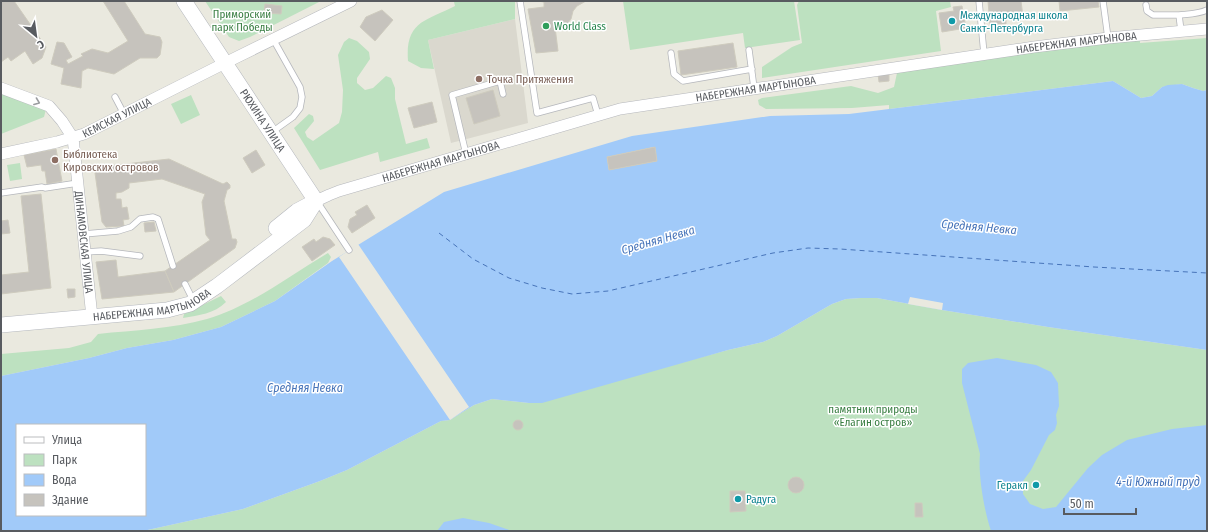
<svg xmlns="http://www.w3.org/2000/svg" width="1208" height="532" font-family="'Fira Sans Condensed',sans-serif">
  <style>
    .education { fill: #dad8ce }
    .green { fill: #bde1c0 }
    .water { fill: #a1caf9; fill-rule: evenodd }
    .pier { fill: #eae9df }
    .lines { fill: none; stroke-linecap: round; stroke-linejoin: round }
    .ferry { stroke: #4774b9; stroke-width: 1; stroke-dasharray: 5 4; stroke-linecap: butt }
    .building { fill: #c6c3bd; stroke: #cecbbe }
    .lane-casing { stroke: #b5b7bc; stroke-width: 7 }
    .street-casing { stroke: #b5b7bc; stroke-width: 12 }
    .secondary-casing { stroke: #b5b8be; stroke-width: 16 }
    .lane { stroke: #fff; stroke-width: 5.5 }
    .street { stroke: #fff; stroke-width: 11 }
    .secondary { stroke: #fff; stroke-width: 15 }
    .oneway { stroke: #9b9da0 }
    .culture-dot { fill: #0f9aa8; stroke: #fff; stroke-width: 1.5 }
    .leisure-dot { fill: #2e9e5b; stroke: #fff; stroke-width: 1.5 }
    .education-dot { fill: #8d6e63; stroke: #fff; stroke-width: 1.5 }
    .labels { text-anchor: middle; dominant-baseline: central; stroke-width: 3; stroke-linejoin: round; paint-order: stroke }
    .park-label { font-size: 11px; fill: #397e42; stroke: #fff }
    .culture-label { font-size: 11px; fill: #0d838f; stroke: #fff; text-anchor: start }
    .leisure-label { font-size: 11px; fill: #27864d; stroke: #fff; text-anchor: start }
    .street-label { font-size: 11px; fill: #585b60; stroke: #fff }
    .education-label { font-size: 11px; fill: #785e54; stroke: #fff; text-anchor: start }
    .water-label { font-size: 12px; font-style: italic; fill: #4774b9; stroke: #fff }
  </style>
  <rect width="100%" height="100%" fill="#eae9df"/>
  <path class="education" d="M 515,19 L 528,123 L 451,143 L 428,40 Z"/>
  <path class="green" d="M 205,1 L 321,1 L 250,37 L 239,41 L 229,37 Z
    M 444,1 L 515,1 L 515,19 L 428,40 L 434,69 L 421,68 L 408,61 C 405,21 426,21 455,6 L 454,2 Z
    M 623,1 L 794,1 L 800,40 L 745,48 L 743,33 L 630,50 Z
    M 799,1 L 950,1 L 951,7 L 936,11 L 941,51 L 762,78 L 762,67 L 792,47 L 802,43 L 797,5 Z
    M 349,38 L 357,41 L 369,52 L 370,59 L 357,78 L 357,83 L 365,90 L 373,88 L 386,76 L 391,78 L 395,88 L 395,99 L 406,144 L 427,138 L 430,148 L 380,162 L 378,152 L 320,170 L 294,128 L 309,114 L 313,116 L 314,121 L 305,132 L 307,137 L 313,141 L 339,123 L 342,112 L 343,90 L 338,55 L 344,42 Z
    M 1207,38 L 1207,90 L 1203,91 L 1193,88 L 1182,84 L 1162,87 L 1152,96 L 1141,98 L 1113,81 L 889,109 L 889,105 L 852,108 L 766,109 L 759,105 L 758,100 L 762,98 L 851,86 L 878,93 L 894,87 L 897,73 L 1035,52 L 1140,40 L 1140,43 Z
    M 1,93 L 46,109 L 44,117 L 1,134 Z
    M 191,95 L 200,115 L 181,124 L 171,104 Z
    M 20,163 L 22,179 L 10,181 L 7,165 Z
    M 328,253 L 331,257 L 328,263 L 275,301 L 221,327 L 173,340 L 127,348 L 89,358 L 1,376 L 1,354 L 69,348 L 91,342 L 98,334 C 134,330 172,329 207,319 C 251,306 289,276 328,253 Z
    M 221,296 L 226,302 C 214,314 199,315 183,318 L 184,314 Z
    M 861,298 L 877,298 L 942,310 L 1048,327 L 1207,350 L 1207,531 L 143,531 L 243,509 L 320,481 L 347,470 L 441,421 L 450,420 L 474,405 L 492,399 L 529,403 L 728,350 L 763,342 L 777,336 L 832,304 L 846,299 Z"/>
  <path class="water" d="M 1113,81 L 1141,98 L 1152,96 L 1162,87 L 1168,85 L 1182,84 L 1193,88 L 1203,91 L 1207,90 L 1207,350 L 1048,327 L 942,310 L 877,298 L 861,298 L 846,299 L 832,304 L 777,336 L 763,342 L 728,350 L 542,403 L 529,403 L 492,399 L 474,405 L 450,420 L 441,421 L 347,470 L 320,481 L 243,509 L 143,531 L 1,531 L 1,376 L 89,358 L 127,348 L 173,340 L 221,327 L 275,301 L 332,261 L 444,192 L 632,136 L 770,116 L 849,114 ZM 654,147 L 657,161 L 609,170 L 607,157 ZM 17,425 L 145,425 L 145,515 L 17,515 Z
    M 997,358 L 1036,365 L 1051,372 L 1058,383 L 1059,406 L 1056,415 L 1057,423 L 1055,430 L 1049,435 L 1031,470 L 1023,481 L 1023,494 L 1030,504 L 1043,509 L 1056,507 L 1088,468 L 1102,455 L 1127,440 L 1172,429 L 1207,425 L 1207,531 L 991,531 C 984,510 978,475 980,454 L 962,383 L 962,369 L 968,363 Z
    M 463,518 L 489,523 L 512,531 L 437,531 L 444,522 Z"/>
  <path class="pier" d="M 358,244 L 469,407 L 450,420 L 339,257 Z
    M 910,297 L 943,303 L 942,310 L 908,304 Z"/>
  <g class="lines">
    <path class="ferry" d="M 439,233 L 473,259 L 509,278 L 542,288 L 572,294 L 608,291 L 773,253 L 808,248 L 840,249 L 1094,267 L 1207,273"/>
  </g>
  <path class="building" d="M 1,1 L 14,1 L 46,47 L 42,58 L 33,64 L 25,51 L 11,61 L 8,57 L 1,62 Z
    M 103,1 L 124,1 L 145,34 L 160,37 L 162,42 L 160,55 L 157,58 L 140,58 L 114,74 L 88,68 L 82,71 L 81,88 L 61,84 L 64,68 L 51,64 L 57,42 L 64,43 L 72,57 L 66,60 L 68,64 L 83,56 L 81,54 L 92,49 L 108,53 L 128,41 Z
    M 538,1 L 586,1 L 577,6 L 573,11 L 571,19 L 567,24 L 555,27 L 558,51 L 536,53 L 528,9 L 544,7 L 544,2 Z
    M 988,1 L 1021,1 L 1023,17 L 1006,18 L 1006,24 L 990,25 Z
    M 1059,1 L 1098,1 L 1099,7 L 1060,11 Z
    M 265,4 L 282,6 L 281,14 L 264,13 Z
    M 962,6 L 966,28 L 942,32 L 939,13 L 954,11 L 953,7 Z
    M 382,10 L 393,20 L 375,41 L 360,27 L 366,17 Z
    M 733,43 L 737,67 L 681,75 L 678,51 Z
    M 878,74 L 889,74 L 889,81 L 879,82 Z
    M 493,90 L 500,116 L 474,124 L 466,98 Z
    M 432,102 L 437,122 L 414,128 L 408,108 Z
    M 655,147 L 657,161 L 609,170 L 607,157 Z
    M 56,149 L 62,181 L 47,184 L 45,171 L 42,171 L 41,165 L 27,167 L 24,155 Z
    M 256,150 L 265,165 L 252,173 L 243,158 Z
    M 169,159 L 223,184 L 227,182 L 230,185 L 230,188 L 227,190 L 224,201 L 232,239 L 236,239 L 237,242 L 235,248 L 174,292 L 165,271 L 210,240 L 206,235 L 202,202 L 205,194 L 162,179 L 129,183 L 129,188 L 122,192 L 116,193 L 116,199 L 121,199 L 122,208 L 127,207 L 129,219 L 123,220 L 124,226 L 106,227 L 102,222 L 95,173 L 99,167 Z
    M 41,194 L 51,288 L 1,294 L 1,275 L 29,272 L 21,196 Z
    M 367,205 L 375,218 L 352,233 L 348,227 L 350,219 L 357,215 L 355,212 Z
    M 8,220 L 10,233 L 1,234 L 1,221 Z
    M 154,222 L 156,231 L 145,232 L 144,223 Z
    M 323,237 L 330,239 L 335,245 L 312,261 L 302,247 L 314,239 L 316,242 Z
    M 116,260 L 118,277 L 165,271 L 174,292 L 102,299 L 96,262 Z
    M 67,289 L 75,289 L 75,297 L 68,298 Z
    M513 425a5 5 0 1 1 10 0a5 5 0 1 1-10 0Z
    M788 485a8 8 0 1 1 16 0a8 8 0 1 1-16 0Z
    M 730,491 L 745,491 L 746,511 L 730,512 Z
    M 915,503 L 922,503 L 923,517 L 915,517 Z"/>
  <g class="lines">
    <defs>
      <path id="lane" d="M 520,1 L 537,113 L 593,98 L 598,115
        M 979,1 L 984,54
        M 1103,1 L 1108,38
        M 1146,5 L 1147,11 L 1153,15 L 1179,15
        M 1181,31 L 1179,15 C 1189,14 1199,14 1207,10
        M 749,50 L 754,88
        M 671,53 L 674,74 L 683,81 L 752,69
        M 115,97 L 124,114
        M 272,132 L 293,117 L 300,108 L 302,97 L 300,87 L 273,39
        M 466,154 L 452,95 L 500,81 L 503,94
        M 1,193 L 42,187 L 45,188 L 78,183
        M 318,203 L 349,250
        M 84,234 L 118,231 L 131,227 L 140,219 L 153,217 L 158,219 L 173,266
        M 86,252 L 101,251 L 140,256
        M 185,284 L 190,294"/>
      <g id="street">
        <path id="s1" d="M 1,88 L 49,106 L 62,121 L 73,138 L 92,317"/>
        <path id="s2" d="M 1,154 L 57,142 L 84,134 L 225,63 L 351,1"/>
        <path id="s3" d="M 316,201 L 329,195 L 339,191 L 620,109 L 1034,47 L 1108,38 L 1207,29"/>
      </g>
      <g id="secondary">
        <path id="s4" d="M 184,1 L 316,201"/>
        <path d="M 276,228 L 297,211 L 314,202"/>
        <path id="s5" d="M 1,325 L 167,310 L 190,304 L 217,286 L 304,220 L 316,201"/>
      </g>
    </defs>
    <use href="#lane" class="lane-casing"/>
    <use href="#street" class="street-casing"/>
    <use href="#secondary" class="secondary-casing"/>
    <use href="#lane" class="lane"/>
    <use href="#street" class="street"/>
    <use href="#secondary" class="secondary"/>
  </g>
  <defs><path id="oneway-chevron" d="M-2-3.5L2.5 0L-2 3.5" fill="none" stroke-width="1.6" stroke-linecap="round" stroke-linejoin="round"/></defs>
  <use class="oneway" href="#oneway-chevron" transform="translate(37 102) rotate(21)"/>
  <g class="culture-dot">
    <circle cx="952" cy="21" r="4"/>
    <circle cx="1036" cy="485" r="4"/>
    <circle cx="738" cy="499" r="4"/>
  </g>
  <circle class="leisure-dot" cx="546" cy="26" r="4"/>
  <g class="education-dot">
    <circle cx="479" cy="79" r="4"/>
    <circle cx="55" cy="160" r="4"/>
  </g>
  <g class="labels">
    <g class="park-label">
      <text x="242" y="14">Приморский<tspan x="242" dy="13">парк Победы</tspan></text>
      <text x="873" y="409">памятник природы<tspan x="873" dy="13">«Елагин остров»</tspan></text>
    </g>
    <g class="culture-label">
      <text x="960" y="15">Международная школа<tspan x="960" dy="13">Санкт-Петербурга</tspan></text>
      <text x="1028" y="485" text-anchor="end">Геракл</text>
      <text x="746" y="499">Радуга</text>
    </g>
    <g class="leisure-label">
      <text x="554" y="26">World Class</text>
    </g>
    <g class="street-label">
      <text stroke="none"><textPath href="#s3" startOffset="779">НАБЕРЕЖНАЯ МАРТЫНОВА</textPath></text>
      <text stroke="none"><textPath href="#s3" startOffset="455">НАБЕРЕЖНАЯ МАРТЫНОВА</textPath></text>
      <text stroke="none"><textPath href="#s2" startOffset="122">КЕМСКАЯ УЛИЦА</textPath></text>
      <text stroke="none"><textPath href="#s4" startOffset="143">РЮХИНА УЛИЦА</textPath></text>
      <text stroke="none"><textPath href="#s3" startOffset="131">НАБЕРЕЖНАЯ МАРТЫНОВА</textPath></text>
      <text stroke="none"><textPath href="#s1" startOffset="196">ДИНАМОВСКАЯ УЛИЦА</textPath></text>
      <text stroke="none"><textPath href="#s5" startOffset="153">НАБЕРЕЖНАЯ МАРТЫНОВА</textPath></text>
    </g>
    <g class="education-label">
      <text x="487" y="79">Точка Притяжения</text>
      <text x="63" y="154">Библиотека<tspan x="63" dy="13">Кировских островов</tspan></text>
    </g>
    <g class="water-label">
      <text transform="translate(979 227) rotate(5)">Средняя Невка</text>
      <text transform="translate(658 240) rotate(-16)">Средняя Невка</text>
      <text x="305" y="388">Средняя Невка</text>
      <text x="1158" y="482">4-й Южный пруд</text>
    </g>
  </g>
  <rect width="1208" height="532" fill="none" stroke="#585b60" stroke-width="4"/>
  <rect x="16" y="424" width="130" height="92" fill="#ffffff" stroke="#bcbdbf"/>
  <rect x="24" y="437" width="20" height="6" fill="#ffffff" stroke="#bcbdbf"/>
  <text x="52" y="444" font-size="12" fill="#585b60">Улица</text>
  <rect x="24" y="454" width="20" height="12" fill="#bde1c0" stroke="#bcbdbf"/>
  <text x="52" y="464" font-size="12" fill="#585b60">Парк</text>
  <rect x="24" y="474" width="20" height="12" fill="#a1caf9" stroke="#bcbdbf"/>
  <text x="52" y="484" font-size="12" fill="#585b60">Вода</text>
  <rect x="24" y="494" width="20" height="12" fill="#c6c3bd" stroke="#bcbdbf"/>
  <text x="52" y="504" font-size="12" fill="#585b60">Здание</text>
  <g transform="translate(36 36) rotate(151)" stroke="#ffffff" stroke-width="3" paint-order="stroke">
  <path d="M0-3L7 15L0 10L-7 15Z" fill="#585b60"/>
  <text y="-6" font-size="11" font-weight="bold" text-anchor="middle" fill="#585b60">С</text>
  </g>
  <path d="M1064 508v6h72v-6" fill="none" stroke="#585b60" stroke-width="2"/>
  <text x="1070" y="508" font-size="12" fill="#585b60" stroke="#ffffff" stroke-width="3" paint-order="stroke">50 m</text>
</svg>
